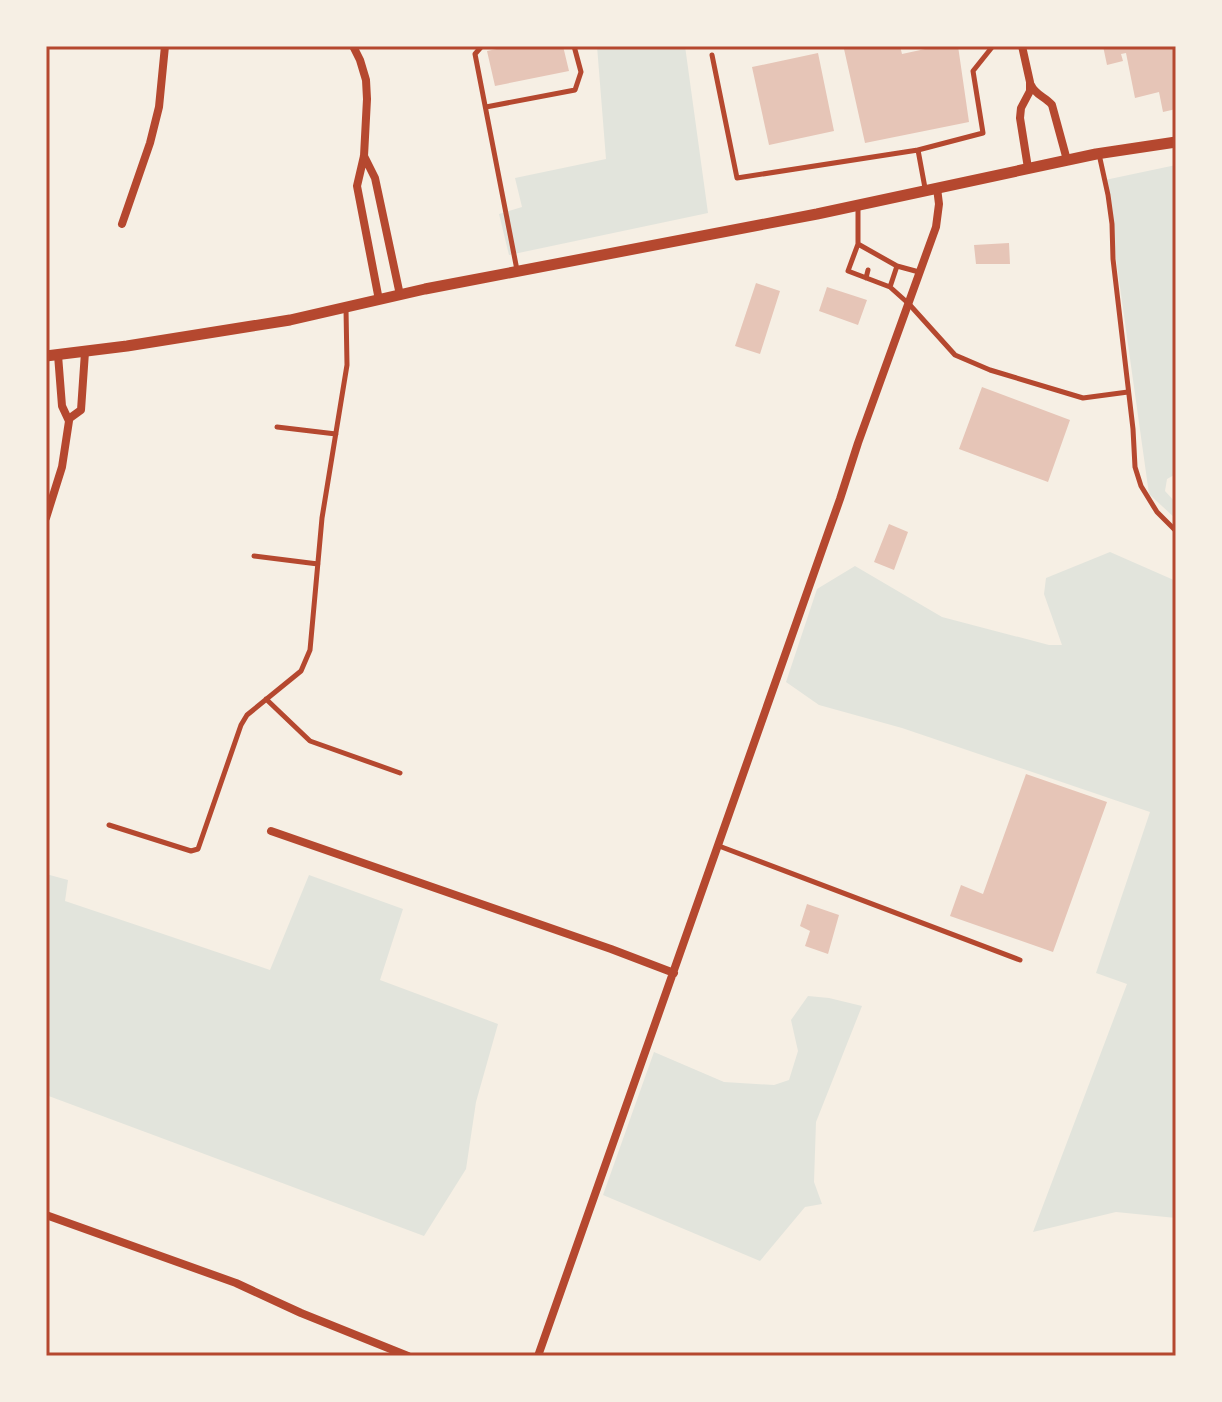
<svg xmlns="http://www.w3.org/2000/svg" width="1222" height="1402" font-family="'Fira Sans',sans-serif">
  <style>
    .green { fill: #e2e4dc }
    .building { fill: #e6c5b7 }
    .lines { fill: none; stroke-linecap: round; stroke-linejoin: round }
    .service { stroke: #b5482f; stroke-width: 5 }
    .minor { stroke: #b5482f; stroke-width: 8 }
    .tertiary { stroke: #b5482f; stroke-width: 11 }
    .neatline { fill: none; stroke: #b5482f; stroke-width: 3 }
  </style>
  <rect width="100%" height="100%" fill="#f6efe4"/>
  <path class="green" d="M 597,46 L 685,46 L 708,213 L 509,255 L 499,214 L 522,207 L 515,178 L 606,159 Z
    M 1176,165 L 1176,474 L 1167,479 L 1165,491 L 1176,503 L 1176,519 L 1149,494 L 1105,180 Z
    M 1110,552 L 1176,581 L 1176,1218 L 1116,1212 L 1033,1232 L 1127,984 L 1096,973 L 1150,812 L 902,728 L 819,705 L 786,682 L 817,589 L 855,566 L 942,617 L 1049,645 L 1062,645 L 1044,594 L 1046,578 Z
    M 46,874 L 68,880 L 65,901 L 270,970 L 309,875 L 403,909 L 380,980 L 498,1024 L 476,1102 L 466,1169 L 424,1236 L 46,1095 Z
    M 808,996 L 829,998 L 862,1006 L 816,1122 L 814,1182 L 822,1204 L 805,1207 L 760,1261 L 603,1195 L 654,1052 L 724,1082 L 774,1085 L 789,1080 L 798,1051 L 791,1020 Z"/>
  <path class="building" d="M 511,46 L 563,46 L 569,71 L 495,86 L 487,51 Z
    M 858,46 L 900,46 L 902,54 L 939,46 L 958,46 L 969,122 L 865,143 L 844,49 Z
    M 1103,46 L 1176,46 L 1176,109 L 1163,112 L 1159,92 L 1135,98 L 1126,53 L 1121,54 L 1123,61 L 1107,65 Z
    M 818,53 L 834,131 L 769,145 L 752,67 Z
    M 1009,243 L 1010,264 L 976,264 L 974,245 Z
    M 756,283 L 780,291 L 760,354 L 735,346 Z
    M 827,287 L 867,300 L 858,325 L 819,311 Z
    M 982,387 L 1070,420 L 1048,482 L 959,449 Z
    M 889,524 L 908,532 L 894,570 L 874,562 Z
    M 1026,774 L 1107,802 L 1053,952 L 950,916 L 961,885 L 983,894 Z
    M 807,904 L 839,915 L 828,954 L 805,946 L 810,931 L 800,926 Z"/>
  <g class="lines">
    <path class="service" d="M 482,46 L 475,54 L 517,270
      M 712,55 L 737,178 L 918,150 L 925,188
      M 486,107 L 575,90 L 581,72 L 574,46
      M 918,150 L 983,133 L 973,71 L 993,46
      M 1099,154 L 1108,195 L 1112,224 L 1113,259 L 1133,429 L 1135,467 L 1141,486 L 1157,512 L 1176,531
      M 858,206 L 858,244 L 897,266 L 919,272
      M 858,244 L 848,271 L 890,287 L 909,304 L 955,355 L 990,370 L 1083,398 L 1128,392
      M 866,278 L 868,270
      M 890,287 L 897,266
      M 277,427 L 336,434
      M 254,556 L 318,564
      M 266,699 L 310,741 L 400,773
      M 109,825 L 191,851 L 198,849 L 241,725 L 247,715 L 301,671 L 310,650 L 322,518 L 347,365 L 346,309
      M 719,846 L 1020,960"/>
    <path class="minor" d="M 353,46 L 360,60 L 366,80 L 367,99 L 364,156 L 357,186 L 379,300
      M 1022,46 L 1030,82 L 1030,91 L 1021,108 L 1020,118 L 1028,168
      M 1031,85 C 1035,95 1046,97 1052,105 L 1067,160
      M 364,156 L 375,178 L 400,295
      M 122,224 L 150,143 L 159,107 L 165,46
      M 69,420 L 70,418 L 81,410 L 85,352
      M 46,518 L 62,467 L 69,421 L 62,406 L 58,355
      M 271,831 L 611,949 L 674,973
      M 46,1215 L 236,1283 L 301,1313 L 408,1356
      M 538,1356 L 840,499 L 858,443 L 936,227 L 939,204 L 937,188"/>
    <path class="tertiary" d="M 46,356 L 127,346 L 290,320 L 425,289 L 817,214 L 1096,154 L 1176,142"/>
  </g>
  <rect width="1222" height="1402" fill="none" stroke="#f6efe4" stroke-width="96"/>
  <rect x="48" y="48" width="1126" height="1306" class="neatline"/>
</svg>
